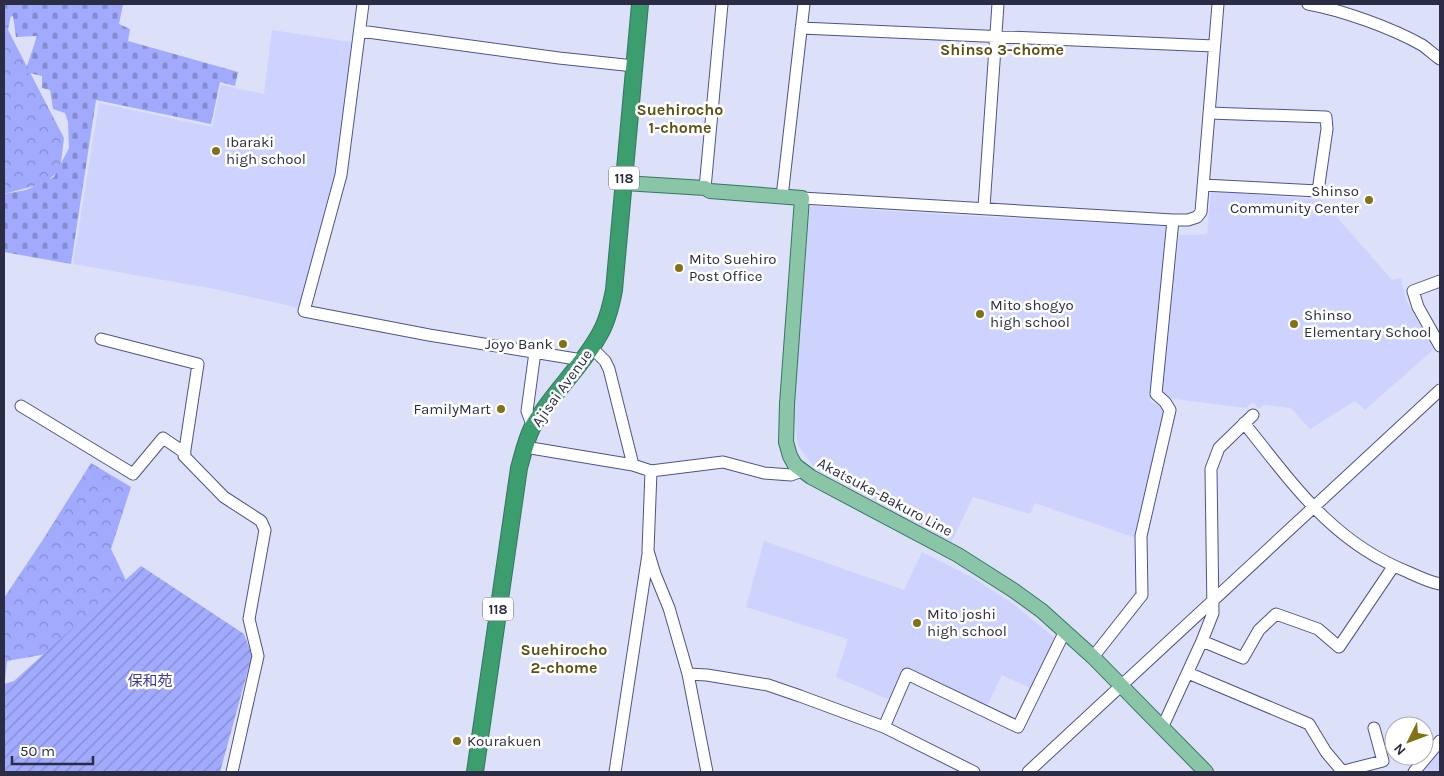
<svg xmlns="http://www.w3.org/2000/svg" width="1444" height="776" font-family="Karla,'Noto Sans JP',sans-serif">
  <style>
    .built { fill: #ced3fd }
    .forest { fill: url(#forest-crowns) }
    .cemetery { fill: url(#cemetery-stones) }
    .garden { fill: url(#garden-furrows) }
    .lines { fill: none; stroke-linecap: round; stroke-linejoin: round }
    .minor-casing { stroke: #4f5489; stroke-width: 13 }
    .major-casing { stroke: #367660; stroke-width: 16 }
    .highway-casing { stroke: #367660; stroke-width: 18 }
    .minor { stroke: #fff; stroke-width: 11 }
    .major { stroke: #8ac5a8; stroke-width: 14 }
    .highway { stroke: #3c9e6e; stroke-width: 16 }
    .poi-dot { fill: #827214; stroke: #fff; stroke-width: 2 }
    .labels { text-anchor: middle; dominant-baseline: central; stroke-width: 5; stroke-linejoin: round; paint-order: stroke }
    .shield { fill: #fff; stroke: #6b6c7d; stroke-width: 1 }
    .shield-label { font-size: 14px; font-weight: bold; fill: #2b2d45 }
    .poi-label { font-size: 15px; fill: #2b2d45; stroke: #fff; text-anchor: start }
    .street-label { font-size: 15px; fill: #2b2d45; stroke: #fff }
    .park-label { font-size: 15px; fill: #403ca1; stroke: #fff }
    .neighbourhood-label { font-size: 16px; font-weight: bold; fill: #5c5113; stroke: #fff }
  </style>
  <defs>
    <pattern id="forest-crowns" width="20" height="18" patternUnits="userSpaceOnUse" patternTransform="scale(1.25)"><rect width="20" height="18" fill="#a2aafd"/><path d="M2 6a3 3 0 1 1 6 0M12 15a3 3 0 1 1 6 0" fill="none" stroke="#848bcf"/></pattern>
    <pattern id="cemetery-stones" width="16" height="16" patternUnits="userSpaceOnUse" patternTransform="scale(1.25)"><rect width="16" height="16" fill="#a2aafd"/><path d="M2 7V4a2 2 0 0 1 4 0v3zM10 15v-3a2 2 0 0 1 4 0v3z" fill="#848bcf"/></pattern>
    <pattern id="garden-furrows" width="10" height="10" patternUnits="userSpaceOnUse" patternTransform="scale(1.25)"><rect width="10" height="10" fill="#a2aafd"/><path d="M-1 1l2-2M0 10L10 0M9 11l2-2" fill="none" stroke="#848bcf"/></pattern>
  </defs>
  <rect width="100%" height="100%" fill="#dce0f9"/>
  <path class="built" d="M 272,30 L 356,43 L 337,175 L 299,308 L 220,290 L 73,264 L 99,103 L 212,127 L 221,85 L 264,94 Z
    M 1211,191 L 1322,200 L 1392,280 L 1401,278 L 1406,300 L 1434,349 L 1365,410 L 1355,401 L 1310,429 L 1291,408 L 1263,405 L 1259,409 L 1253,402 L 1246,408 L 1167,398 L 1160,392 L 1179,235 L 1207,234 Z
    M 810,206 L 986,217 L 1169,226 L 1150,402 L 1163,407 L 1166,413 L 1136,538 L 1035,503 L 1030,514 L 973,497 L 951,543 L 815,469 L 798,445 L 793,411 Z
    M 764,541 L 904,590 L 922,552 L 975,579 L 1016,606 L 1057,640 L 1034,690 L 1002,675 L 986,708 L 906,670 L 892,701 L 836,677 L 848,639 L 746,607 Z
    M 1440,750 L 1440,772 L 1421,772 Z"/>
  <path class="forest" d="M 4,4 L 13,4 L 8,30 L 64,138 L 60,170 L 45,183 L 4,194 Z
    M 91,463 L 131,487 L 111,549 L 135,599 L 58,652 L 7,661 L 4,691 L 4,598 L 44,538 Z"/>
  <path class="cemetery" d="M 4,4 L 123,4 L 119,24 L 130,29 L 128,41 L 238,72 L 235,86 L 220,82 L 211,124 L 96,100 L 71,264 L 4,252 L 4,194 L 26,190 L 54,177 L 69,148 L 68,122 L 65,113 L 53,109 L 50,90 L 42,88 L 42,76 L 25,72 L 37,36 L 16,37 L 13,16 L 6,18 Z"/>
  <path class="garden" d="M 141,566 L 244,634 L 252,655 L 220,772 L 4,772 L 4,684 L 14,681 Z"/>
  <g class="lines">
    <defs>
      <path id="minor" d="M 363,4 L 341,175 L 304,311 L 429,335 L 582,360
        M 1308,4 C 1342,10 1392,28 1422,45 C 1428,49 1434,55 1440,59
        M 801,28 L 1214,46
        M 360,31 L 559,58 L 634,66
        M 1203,185 L 1318,191 L 1327,129 L 1326,117 L 1209,113
        M 705,188 L 722,4
        M 782,197 L 804,4
        M 802,198 L 1173,220 L 1188,220 L 1197,217 L 1201,212 L 1218,4
        M 984,207 L 998,4
        M 1440,281 L 1413,291 L 1418,307 L 1440,346
        M 101,339 L 198,364 L 184,456 L 224,497 L 261,521 L 265,530 L 249,619 L 258,656 L 232,772
        M 591,347 L 605,361 L 609,369 L 633,465
        M 21,406 L 133,474 L 163,438 L 185,453
        M 1244,423 C 1293,484 1332,542 1408,572 C 1419,577 1429,582 1440,584
        M 533,427 L 527,411 L 535,352
        M 525,447 L 633,465 L 651,471 L 723,462 L 764,473 L 791,475 L 802,471
        M 651,471 L 648,551 L 655,574 L 669,608 L 688,674 L 707,772
        M 1202,641 L 1243,658 L 1259,630 L 1276,614 L 1318,629 L 1339,647 L 1393,567
        M 1093,657 L 1142,595 L 1141,536 L 1170,410 L 1165,402 L 1156,394 L 1173,220
        M 1188,673 L 1309,724 L 1326,752 L 1342,771
        M 688,674 L 707,675 L 768,685 L 800,696 L 884,727 L 974,772
        M 884,727 L 907,674 L 1018,727 L 1065,631
        M 1162,728 L 1202,641 L 1213,613 L 1211,469 L 1219,448 L 1253,415
        M 615,772 L 648,554
        M 1028,772 L 1440,390
        M 1340,772 L 1383,761 L 1374,728
        M 1414,772 L 1440,741"/>
      <path id="major" d="M 624,183 L 705,188 L 710,191 L 802,198 L 787,404 L 786,442 L 790,456 L 795,465 L 811,477 L 958,555 L 1013,590 L 1042,611 L 1093,657 L 1206,772"/>
      <path id="highway" d="M 475,772 L 519,468 C 523,454 526,440 532,428 C 550,395 580,369 598,337 C 607,323 611,306 614,290 L 640,4"/>
    </defs>
    <use href="#minor" class="minor-casing"/>
    <use href="#major" class="major-casing"/>
    <use href="#highway" class="highway-casing"/>
    <use href="#minor" class="minor"/>
    <use href="#major" class="major"/>
    <use href="#highway" class="highway"/>
  </g>
  <g class="poi-dot">
    <circle cx="216" cy="151" r="5"/>
    <circle cx="1369" cy="200" r="5"/>
    <circle cx="679" cy="268" r="5"/>
    <circle cx="980" cy="314" r="5"/>
    <circle cx="1294" cy="324" r="5"/>
    <circle cx="563" cy="344" r="5"/>
    <circle cx="501" cy="409" r="5"/>
    <circle cx="917" cy="623" r="5"/>
    <circle cx="457" cy="741" r="5"/>
  </g>
  <g class="labels">
    <g class="shield">
      <rect x="609" y="166.5" width="30" height="23" rx="4"/>
      <rect x="483" y="597.5" width="30" height="23" rx="4"/>
    </g>
    <g class="shield-label">
      <text x="624" y="178">118</text>
      <text x="498" y="609">118</text>
    </g>
    <g class="poi-label">
      <text x="226" y="142">Ibaraki<tspan x="226" dy="17">high school</tspan></text>
      <text x="1359" y="191" text-anchor="end">Shinso<tspan x="1359" dy="17">Community Center</tspan></text>
      <text x="689" y="259">Mito Suehiro<tspan x="689" dy="17">Post Office</tspan></text>
      <text x="990" y="305">Mito shogyo<tspan x="990" dy="17">high school</tspan></text>
      <text x="1304" y="315">Shinso<tspan x="1304" dy="17">Elementary School</tspan></text>
      <text x="553" y="344" text-anchor="end">Joyo Bank</text>
      <text x="491" y="409" text-anchor="end">FamilyMart</text>
      <text x="927" y="614">Mito joshi<tspan x="927" dy="17">high school</tspan></text>
      <text x="467" y="741">Kourakuen</text>
    </g>
    <g class="street-label">
      <text transform="translate(562 388) rotate(-54)">Ajisai Avenue</text>
      <text transform="translate(885 497) rotate(28)">Akatsuka-Bakuro Line</text>
    </g>
    <g class="park-label">
      <text x="150" y="681">保和苑</text>
    </g>
    <g class="neighbourhood-label">
      <text x="1002" y="49">Shinso 3-chome</text>
      <text x="680" y="109">Suehirocho<tspan x="680" dy="18">1-chome</tspan></text>
      <text x="564" y="649">Suehirocho<tspan x="564" dy="18">2-chome</tspan></text>
    </g>
  </g>
  <rect width="1444" height="776" fill="none" stroke="#2b2d45" stroke-width="10"/>
  <g transform="translate(1409 741) rotate(228)"><circle r="24" fill="#ffffff" stroke="#aaabb5"/>
  <path d="M0-4L9 19L0 12L-9 19Z" fill="#827214"/>
  <text y="-8" font-size="14" font-weight="bold" text-anchor="middle" fill="#2b2d45">N</text>
  </g>
  <path d="M12 756v8h81v-8" fill="none" stroke="#2b2d45" stroke-width="2.5"/>
  <text x="20" y="756" font-size="15" fill="#2b2d45" stroke="#ffffff" stroke-width="4" paint-order="stroke">50 m</text>
</svg>
